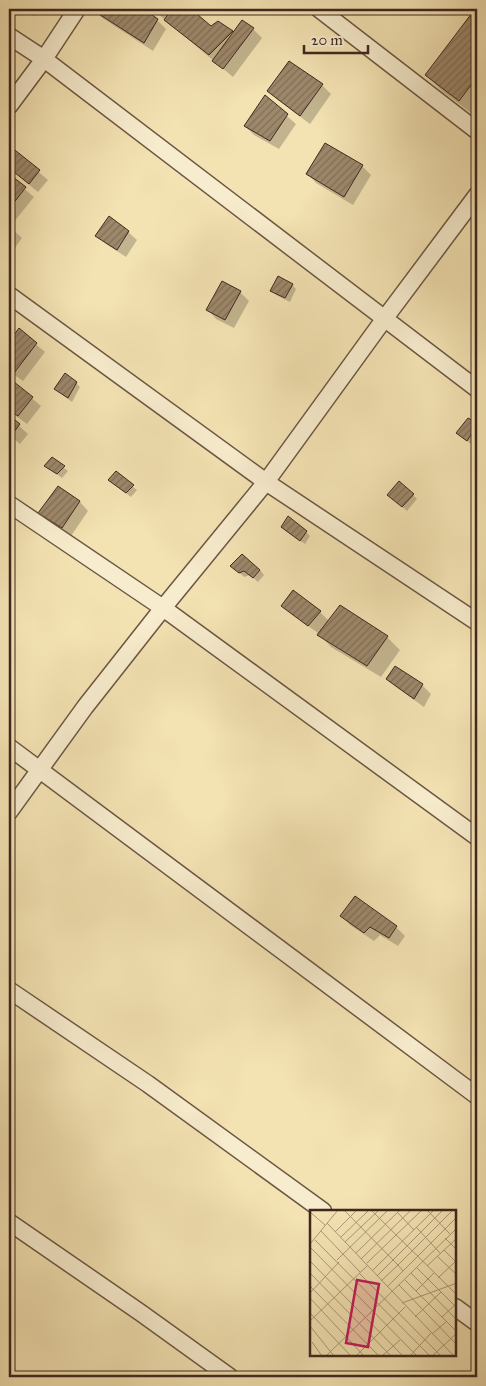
<svg xmlns="http://www.w3.org/2000/svg" width="486" height="1386" font-family="'IM FELL Great Primer',serif">
  <style>
    .shadow { fill: #0003 }
    .building { fill: url(#building-hatch); stroke: #3f271e }
    .lines { fill: none; stroke-linecap: round; stroke-linejoin: round }
    .street-casing { stroke: #6c5643; stroke-width: 19 }
    .street { stroke: #f7eccd; stroke-width: 16 }
    .inset-road { fill: none; stroke: #ab9777; stroke-width: 1 }
    .view { fill: #c2185b; fill-opacity: 0.15; stroke: #c2185b; stroke-width: 2.5 }
    .inset-edge { fill: none; stroke: #3f271e; stroke-width: 2.5 }
  </style>
  <defs>
    <pattern id="building-hatch" width="6" height="6" patternUnits="userSpaceOnUse" patternTransform="scale(1.25)"><rect width="6" height="6" fill="#9d886b"/><path d="M-1 1l2-2M0 6l6-6M5 7l2-2" fill="none" stroke="#816f57"/></pattern>
  </defs>
  <rect width="100%" height="100%" fill="#f3e2b2"/>
  <filter id="stains"><feTurbulence type="fractalNoise" baseFrequency=".004" numOctaves="4"/><feColorMatrix values="0 0 0 0 .2 0 0 0 0 .09 0 0 0 0 .02 0 0 0 .5 -.17"/></filter>
  <radialGradient id="worn" r=".72"><stop offset=".6" stop-color="#630" stop-opacity="0"/><stop offset="1" stop-color="#630" stop-opacity=".3"/></radialGradient>
  <path class="shadow" d="M 24,9 L 39,9 L 33,16 Z
    M 93,9 L 141,9 L 157,20 L 166,29 L 153,51 L 101,17 Z
    M 152,9 L 189,9 L 211,28 L 218,22 L 233,32 L 253,29 L 262,38 L 233,77 Z
    M 476,9 L 477,113 L 475,116 L 442,91 L 426,75 Z
    M 290,63 L 322,85 L 331,94 L 310,124 L 278,100 L 269,91 Z
    M 265,97 L 296,124 L 279,149 L 254,135 L 245,126 Z
    M 11,149 L 48,180 L 38,192 L 9,168 L 9,152 Z
    M 362,166 L 371,175 L 353,205 L 316,183 L 308,174 Z
    M 9,176 L 34,197 L 13,223 L 9,220 Z
    M 9,226 L 22,238 L 9,256 Z
    M 128,232 L 137,240 L 126,257 L 106,244 L 97,235 Z
    M 292,285 L 296,289 L 290,302 L 276,295 L 272,290 Z
    M 240,292 L 249,301 L 234,328 L 216,319 L 208,310 Z
    M 19,330 L 45,352 L 23,381 L 9,371 L 9,344 Z
    M 9,379 L 41,406 L 27,424 L 9,411 Z
    M 76,383 L 80,387 L 72,402 L 60,393 Z
    M 9,417 L 28,434 L 20,444 L 9,435 Z
    M 468,419 L 477,424 L 477,436 L 471,444 L 462,437 Z
    M 52,459 L 68,471 L 62,478 L 46,466 Z
    M 116,473 L 137,490 L 131,497 L 114,484 Z
    M 59,488 L 80,502 L 88,511 L 71,536 L 48,522 L 39,513 Z
    M 413,495 L 417,499 L 407,511 L 393,499 Z
    M 286,531 L 306,532 L 310,536 L 305,544 Z
    M 236,570 L 260,570 L 264,575 L 258,582 L 250,575 L 244,577 Z
    M 282,606 L 320,612 L 329,621 L 340,607 L 387,637 L 400,650 L 381,677 L 331,647 L 318,633 L 291,614 Z
    M 387,679 L 422,685 L 431,694 L 424,707 L 396,687 Z
    M 356,897 L 396,927 L 405,936 L 398,946 L 380,935 L 374,941 L 350,925 L 342,916 Z"/>
  <path class="building" d="M 91,9 L 143,9 L 158,19 L 144,43 Z
    M 172,9 L 191,9 L 211,26 L 218,21 L 233,31 L 209,55 L 164,20 Z
    M 475,9 L 477,9 L 477,77 L 459,101 L 425,75 Z
    M 242,20 L 254,28 L 223,69 L 212,61 Z
    M 289,61 L 323,84 L 300,116 L 267,91 Z
    M 265,95 L 288,114 L 270,141 L 244,126 Z
    M 325,143 L 363,165 L 344,197 L 306,174 Z
    M 11,147 L 40,170 L 29,184 L 9,168 L 9,150 Z
    M 9,174 L 26,187 L 9,209 Z
    M 109,216 L 129,231 L 117,250 L 95,236 Z
    M 278,276 L 293,284 L 285,298 L 270,291 Z
    M 222,281 L 241,291 L 225,320 L 206,310 Z
    M 19,328 L 37,343 L 14,373 L 9,370 L 9,342 Z
    M 65,373 L 77,382 L 68,398 L 54,389 Z
    M 9,378 L 33,397 L 18,416 L 9,410 Z
    M 9,415 L 20,424 L 11,436 L 9,435 Z
    M 468,418 L 477,423 L 477,425 L 467,441 L 456,433 Z
    M 52,457 L 65,466 L 57,474 L 44,466 Z
    M 116,471 L 134,485 L 126,493 L 108,480 Z
    M 399,481 L 414,494 L 402,507 L 387,495 Z
    M 58,486 L 80,501 L 62,528 L 38,513 Z
    M 288,516 L 307,531 L 300,541 L 281,527 Z
    M 242,554 L 260,570 L 253,578 L 244,571 L 239,573 L 230,566 Z
    M 293,590 L 321,611 L 308,626 L 281,606 Z
    M 340,605 L 388,636 L 367,666 L 317,635 Z
    M 395,666 L 423,684 L 414,699 L 386,679 Z
    M 355,896 L 397,926 L 389,938 L 370,927 L 364,933 L 340,916 Z"/>
  <g class="lines">
    <defs>
      <path id="street" d="M 319,9 L 477,131
        M 9,36 L 44,59 L 477,389
        M 9,106 L 44,59 L 77,9
        M 9,295 L 266,482 L 477,622
        M 9,504 L 163,608 L 477,837
        M 9,747 L 477,1096
        M 9,812 L 85,707 L 163,608 L 266,482 L 385,318 L 477,195
        M 9,990 L 148,1084 L 323,1211
        M 9,1222 L 141,1313 L 230,1377
        M 455,1307 L 477,1323"/>
    </defs>
    <use href="#street" class="street-casing"/>
    <use href="#street" class="street"/>
  </g>
  <g transform="translate(310 1210)">
    <rect width="146" height="146" fill="#f3e2b2"/>
    <path class="inset-road" d="M 34,0 L 88,55 L 143,0M 61,0 L 147,85M 117,0 L 140,24M 0,2 L 15,15M 88,3 L 104,20M 17,13 L 144,146M 106,17 L 130,43M 11,21 L 50,62M 25,22 L 47,0M 31,27 L 59,0M 135,28 L 147,40M 5,30 L 120,146M 35,32 L 69,0M 0,34 L 28,0M 0,37 L 107,146M 134,40 L 147,53M 46,43 L 90,0M 127,46 L 147,65M 51,49 L 101,0M 27,50 L 78,0M 0,51 L 93,146M 57,53 L 112,0M 117,56 L 147,28M 107,58 L 147,98M 62,61 L 124,0M 0,63 L 81,146M 49,63 L 131,146M 101,63 L 147,110M 67,66 L 133,0M 128,68 L 147,50M 95,70 L 147,122M 71,71 L 88,55 L 93,61M 89,75 L 147,135M 0,76 L 69,146M 77,77 L 147,7M 106,81 L 124,63M 0,83 L 29,52M 0,88 L 54,146M 92,93 L 147,73M 0,103 L 41,146M 105,107 L 131,82M 132,107 L 147,93M 0,111 L 58,55M 0,116 L 24,146M 122,124 L 136,112M 2,132 L 12,146M 16,146 L 147,18M 46,146 L 95,97M 72,146 L 90,130M 100,146 L 121,123M 122,146 L 147,123"/>
    <path class="view" d="M 47,70 L 69,74 L 58,137 L 36,133 Z"/>
    <rect width="146" height="146" class="inset-edge"/>
  </g>
  <rect width="486" height="1386" fill="none" stroke="#f3e2b2" stroke-width="30"/>
  <rect x="10" y="10" width="466" height="1366" fill="none" stroke="#3f271e" stroke-width="2.5"/>
  <rect x="15" y="15" width="456" height="1356" fill="none" stroke="#3f271e"/>
  <path d="M304 45v8h64v-8" fill="none" stroke="#3f271e" stroke-width="2.5"/>
  <text x="311" y="45" font-size="15" fill="#3f271e" stroke="#f7eccd" stroke-width="4" paint-order="stroke">20 m</text>
  <rect width="100%" height="100%" filter="url(#stains)"/>
  <rect width="100%" height="100%" fill="url(#worn)"/>
</svg>
